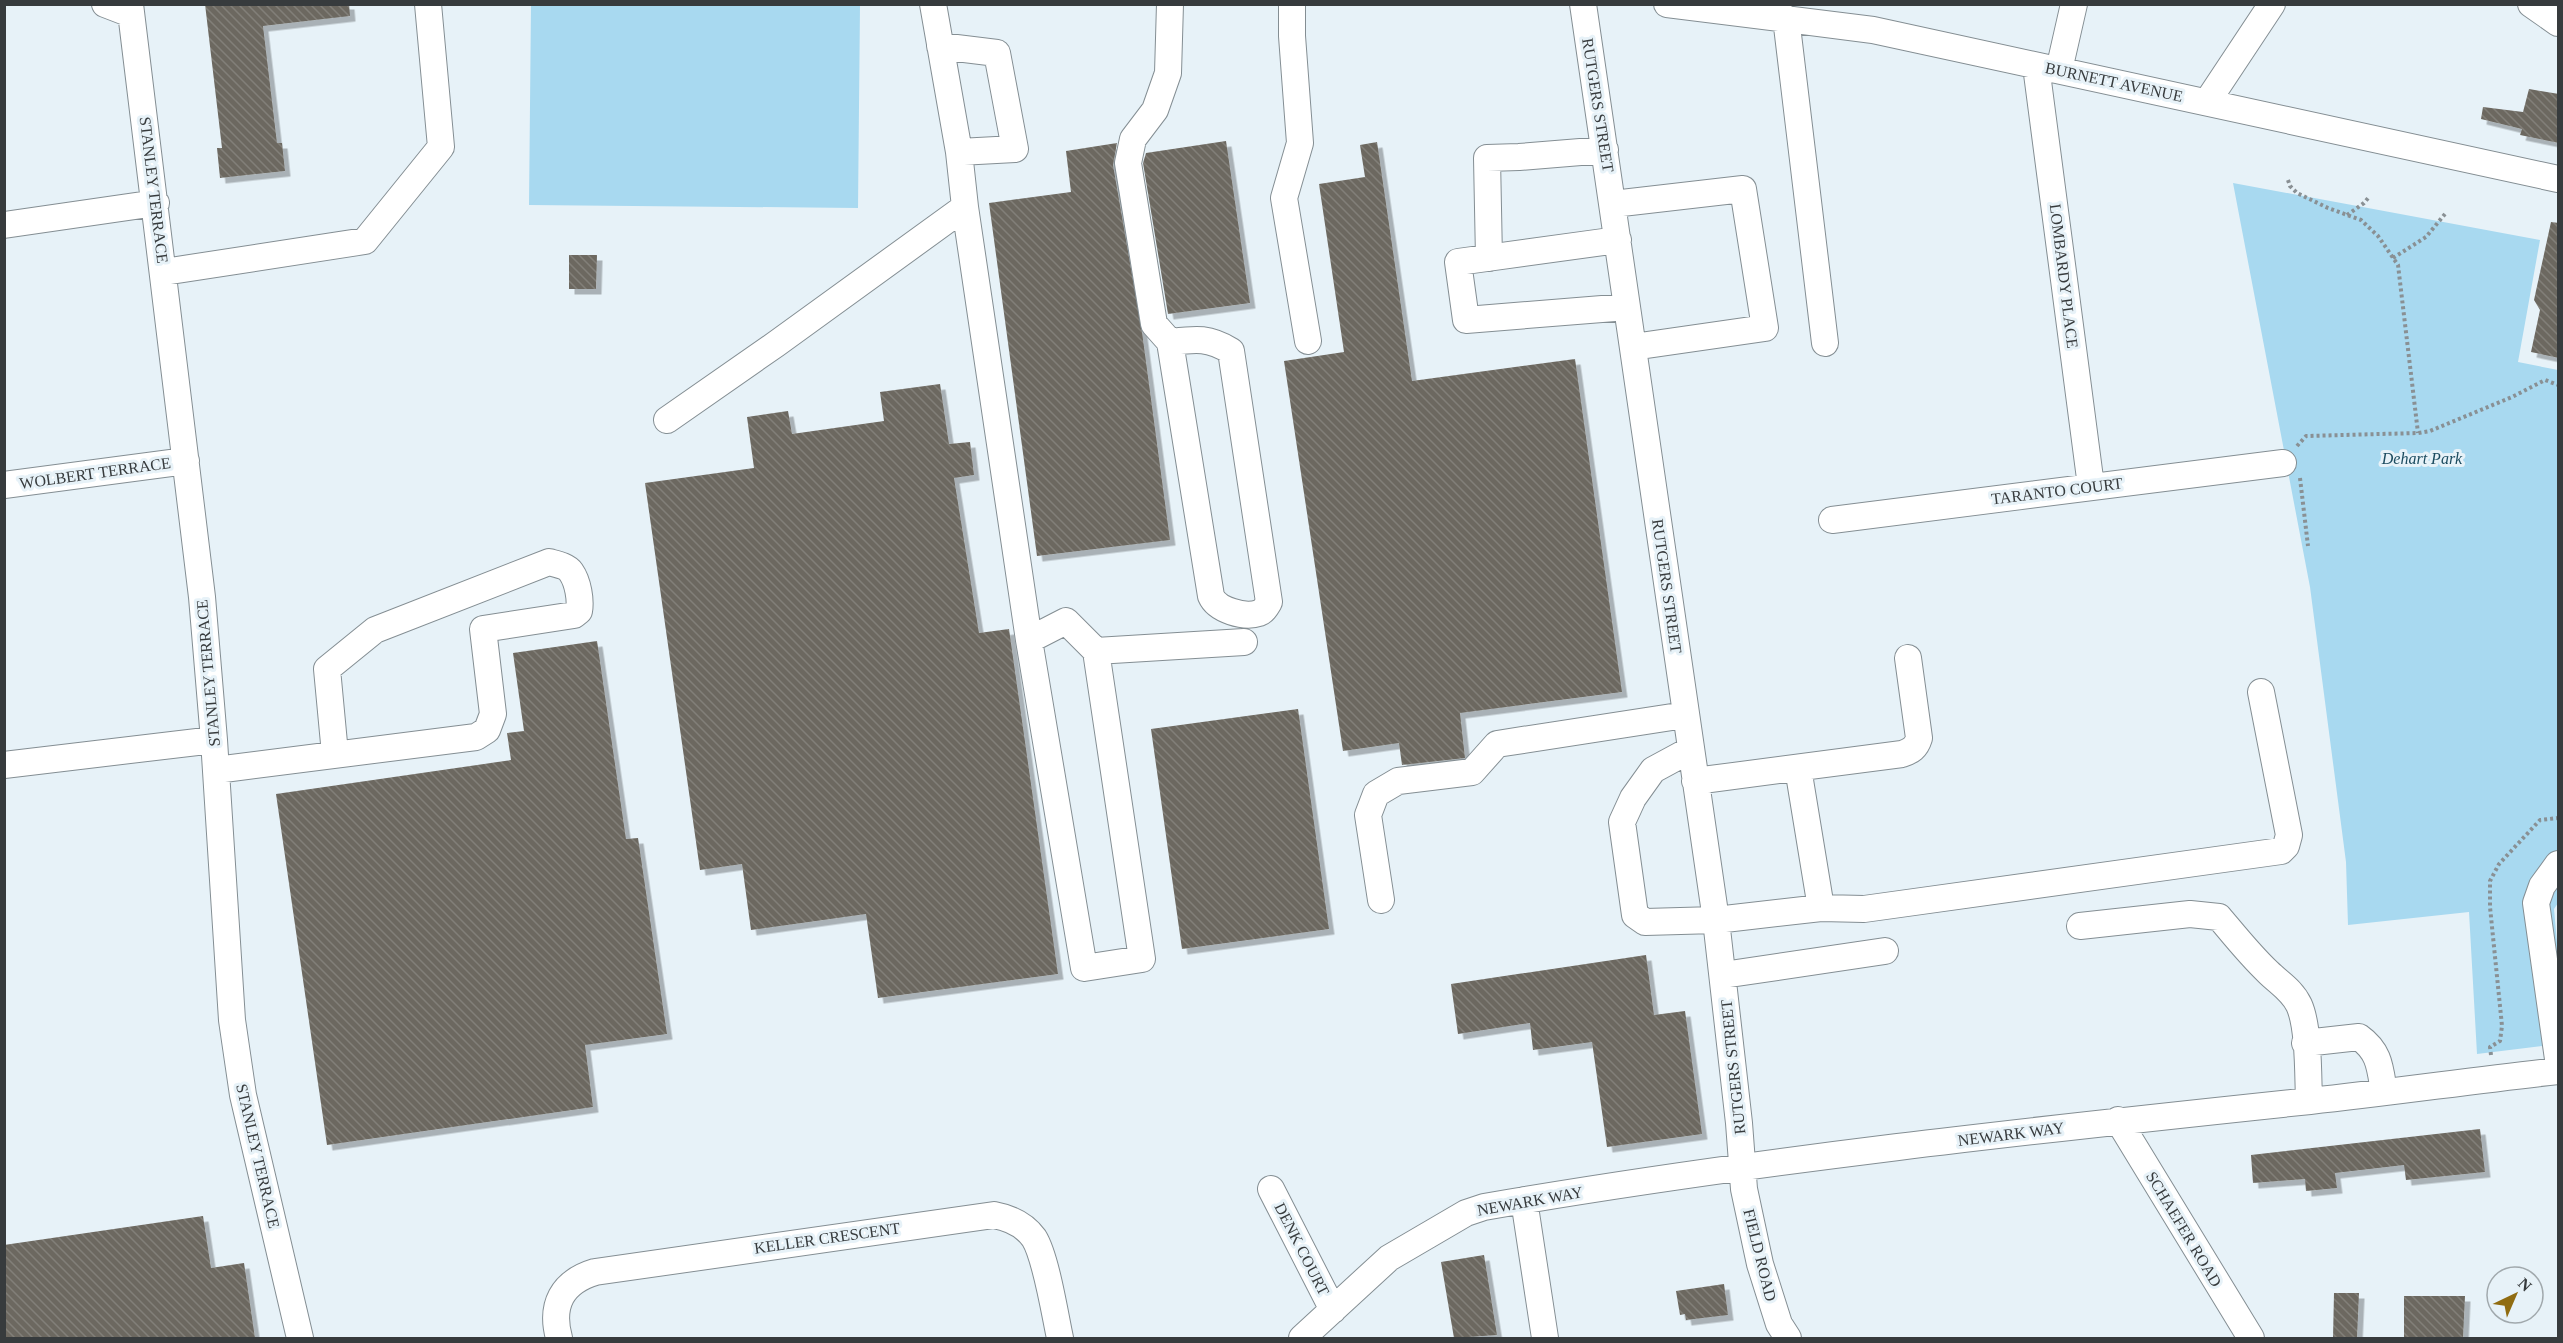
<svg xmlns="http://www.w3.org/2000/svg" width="2563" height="1343" font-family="Georgia,serif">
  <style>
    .green { fill: #a8d9f0 }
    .building { fill: url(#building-back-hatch); filter: url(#shadow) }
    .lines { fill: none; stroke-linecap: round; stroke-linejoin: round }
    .minor-casing { stroke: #848e93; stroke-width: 28 }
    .path { stroke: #899094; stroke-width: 4; stroke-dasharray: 3 3; stroke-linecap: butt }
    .minor { stroke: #fff; stroke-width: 26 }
    .labels { text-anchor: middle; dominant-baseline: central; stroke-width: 6; stroke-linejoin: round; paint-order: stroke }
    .street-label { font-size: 16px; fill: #373b3d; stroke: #e7f2f8 }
    .park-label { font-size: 16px; font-style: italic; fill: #1c4c60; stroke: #e7f2f8 }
  </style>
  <defs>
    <pattern id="building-back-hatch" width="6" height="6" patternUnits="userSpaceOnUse" patternTransform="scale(1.5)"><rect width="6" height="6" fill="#6c6860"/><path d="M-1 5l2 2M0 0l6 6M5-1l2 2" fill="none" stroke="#827f79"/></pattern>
    <filter id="shadow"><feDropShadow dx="5.5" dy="5.5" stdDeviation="0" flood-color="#0004"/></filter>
  </defs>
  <rect width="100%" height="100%" fill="#e7f2f8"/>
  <path class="green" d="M 531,5 L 860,5 L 858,208 L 529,205 Z
    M 2233,183 L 2540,240 L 2518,362 L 2558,370 L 2558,903 L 2554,909 L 2558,954 L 2558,1044 L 2477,1054 L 2469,912 L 2348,925 L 2346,862 L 2310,587 Z"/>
  <path class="building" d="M 205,4 L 349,4 L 350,16 L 263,26 L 277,143 L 282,143 L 285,171 L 220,178 L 217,148 L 222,148 Z
    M 2529,89 L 2559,94 L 2559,143 L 2520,135 L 2522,129 L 2481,119 L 2483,107 L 2523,112 Z
    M 1226,141 L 1250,303 L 1168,314 L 1143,163 L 1146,153 Z
    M 1377,142 L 1412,381 L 1575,359 L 1622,692 L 1460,713 L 1465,758 L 1402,765 L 1399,743 L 1343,751 L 1284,361 L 1344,352 L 1319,184 L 1365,177 L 1360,145 Z
    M 1117,143 L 1113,165 L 1142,332 L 1170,540 L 1037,556 L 989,203 L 1071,192 L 1066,151 Z
    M 2551,222 L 2559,223 L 2559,358 L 2531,352 L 2540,310 L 2534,300 Z
    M 569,255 L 597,255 L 596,289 L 569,289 Z
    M 940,384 L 949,444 L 970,442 L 974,475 L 954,478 L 979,633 L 1009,629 L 1058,974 L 878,998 L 866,914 L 751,930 L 742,864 L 700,870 L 645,483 L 754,468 L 747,417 L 788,411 L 792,434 L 884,421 L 880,392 Z
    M 597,641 L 626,839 L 638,838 L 667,1034 L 585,1045 L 593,1107 L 327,1145 L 276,794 L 511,760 L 507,733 L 524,731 L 513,653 Z
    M 1298,709 L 1329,929 L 1182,949 L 1151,729 Z
    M 1646,955 L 1654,1015 L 1685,1011 L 1702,1134 L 1607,1147 L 1592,1042 L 1533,1050 L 1530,1023 L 1458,1034 L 1451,984 Z
    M 2480,1129 L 2485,1172 L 2406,1180 L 2404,1165 L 2335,1173 L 2337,1188 L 2306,1191 L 2305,1179 L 2253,1183 L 2251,1155 Z
    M 203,1216 L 211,1268 L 244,1263 L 255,1338 L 4,1338 L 4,1245 Z
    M 1484,1255 L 1497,1335 L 1454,1338 L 1441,1262 Z
    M 1724,1284 L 1728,1315 L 1686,1320 L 1685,1314 L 1680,1315 L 1676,1291 Z
    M 2334,1293 L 2359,1293 L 2357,1338 L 2333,1338 Z
    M 2404,1296 L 2465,1296 L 2463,1338 L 2404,1338 Z"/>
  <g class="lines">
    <defs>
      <path id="minor" d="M 105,4 L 131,14
        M 130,4 L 202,597 L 214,740 L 232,1020 L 243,1095 L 300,1338
        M 933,4 L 959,152 L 965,207 L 1029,640 L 1084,968 L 1142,959 L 1096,651 L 1244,642
        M 1170,4 L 1168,73 L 1155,110 L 1133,139 L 1128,163 L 1154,324 L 1170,342 L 1211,596 C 1217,610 1244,618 1259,613 C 1264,611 1266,607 1269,602 L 1231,351 C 1208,337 1196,339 1170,342
        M 1292,4 L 1292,36 L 1300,143 L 1284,198 L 1308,341
        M 1583,4 L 1716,920 L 1739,1123 L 1744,1189 L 1760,1264 L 1779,1324 L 1788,1338
        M 1667,4 L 1873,30 L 2558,179
        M 2531,4 L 2558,23
        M 1786,18 L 1825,343
        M 940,46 L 997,53 L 1015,149 L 959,152
        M 2036,66 L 2091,486
        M 2059,70 L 2074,4
        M 2207,102 L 2272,4
        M 1613,204 L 1743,189 L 1765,328 L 1633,347
        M 4,225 L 156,203
        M 1618,240 L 1458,262 L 1466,320 L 1627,307
        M 1489,258 L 1487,158 L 1519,157 L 1605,150
        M 164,272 L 365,241 L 441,147 L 428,4
        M 667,420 L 776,344 L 965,207
        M 4,485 L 186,461
        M 1832,520 L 2283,463
        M 1029,640 L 1066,621 L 1096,651
        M 1690,750 L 1653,770 L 1633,798 L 1622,822 L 1635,915 L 1645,922 L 1716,920 L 1821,908 L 1798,768
        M 4,765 L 214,740
        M 216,770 L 476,737 L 487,730 L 493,714 L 483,629 L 574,615 L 579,611 C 581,600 578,582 571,572 C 567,566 556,564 549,562 L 375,630 L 327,669 L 335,754
        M 1695,781 L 1902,754 C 1911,751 1916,748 1919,738 L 1908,658
        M 2558,864 L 2542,886 L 2536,903 L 2558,1059
        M 1381,900 L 1368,815 L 1376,794 L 1398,781 L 1472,772 L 1497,744 L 1685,715
        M 1821,908 L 1864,909 L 2281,851 L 2286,846 L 2289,835 L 2261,692
        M 2080,926 L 2190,914 L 2219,917 C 2235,936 2250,955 2268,972 C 2279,983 2292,990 2299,1005 C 2309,1027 2308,1076 2309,1101
        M 1723,975 L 1885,951
        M 2305,1043 L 2359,1037 C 2380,1052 2380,1068 2384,1092
        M 2118,1120 L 2251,1338
        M 1271,1189 L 1333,1310
        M 1524,1200 L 1545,1338
        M 559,1338 C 550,1305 562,1282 595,1272 L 994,1215 C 1010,1218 1024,1224 1034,1238 C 1046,1257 1055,1315 1060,1338
        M 1302,1338 L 1389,1258 L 1466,1213 L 1484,1207 C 1757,1160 2034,1130 2310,1101 C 2393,1092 2476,1080 2558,1071"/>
    </defs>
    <use href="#minor" class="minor-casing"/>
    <path class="path" d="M 2288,180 L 2290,186 L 2297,193 L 2328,208 L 2361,220 L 2378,236 L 2398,265 L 2418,433
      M 2347,215 L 2364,203 L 2369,197
      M 2393,258 L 2426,237 L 2445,214
      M 2297,446 L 2306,436 L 2418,433 L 2430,431 L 2512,397 L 2545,380 L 2558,385
      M 2300,478 L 2308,546
      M 2491,1055 L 2490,1047 L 2500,1041 L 2502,1026 L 2490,907 L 2490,881 L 2499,864 L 2540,820 L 2558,818"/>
    <use href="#minor" class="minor"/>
  </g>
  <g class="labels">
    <g class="street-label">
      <text transform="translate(2114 82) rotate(12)">BURNETT AVENUE</text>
      <text transform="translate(1598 105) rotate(81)">RUTGERS STREET</text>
      <text transform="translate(154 190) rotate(83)">STANLEY TERRACE</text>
      <text transform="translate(2064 276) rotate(83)">LOMBARDY PLACE</text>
      <text transform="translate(95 473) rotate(-8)">WOLBERT TERRACE</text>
      <text transform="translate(2057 491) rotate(-7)">TARANTO COURT</text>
      <text transform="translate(1667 586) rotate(82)">RUTGERS STREET</text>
      <text transform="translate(208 673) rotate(-95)">STANLEY TERRACE</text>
      <text transform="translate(1733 1067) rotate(-96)">RUTGERS STREET</text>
      <text transform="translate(2011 1134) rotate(-7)">NEWARK WAY</text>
      <text transform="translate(258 1156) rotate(77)">STANLEY TERRACE</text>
      <text transform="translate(1530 1201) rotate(-10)">NEWARK WAY</text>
      <text transform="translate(2184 1229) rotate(59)">SCHAEFER ROAD</text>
      <text transform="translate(827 1238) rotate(-8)">KELLER CRESCENT</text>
      <text transform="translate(1302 1249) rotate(63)">DENK COURT</text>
      <text transform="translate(1760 1255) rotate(76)">FIELD ROAD</text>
    </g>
    <g class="park-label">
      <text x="2422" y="458">Dehart Park</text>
    </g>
  </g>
  <rect width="2563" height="1343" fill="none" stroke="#373b3d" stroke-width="12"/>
  <g transform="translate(2515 1295) rotate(44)"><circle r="28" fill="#e7f2f8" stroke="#a1a9ad" stroke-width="1.5"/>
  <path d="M0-4.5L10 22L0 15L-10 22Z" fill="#906c11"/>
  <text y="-9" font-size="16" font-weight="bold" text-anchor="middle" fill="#373b3d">N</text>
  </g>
</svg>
